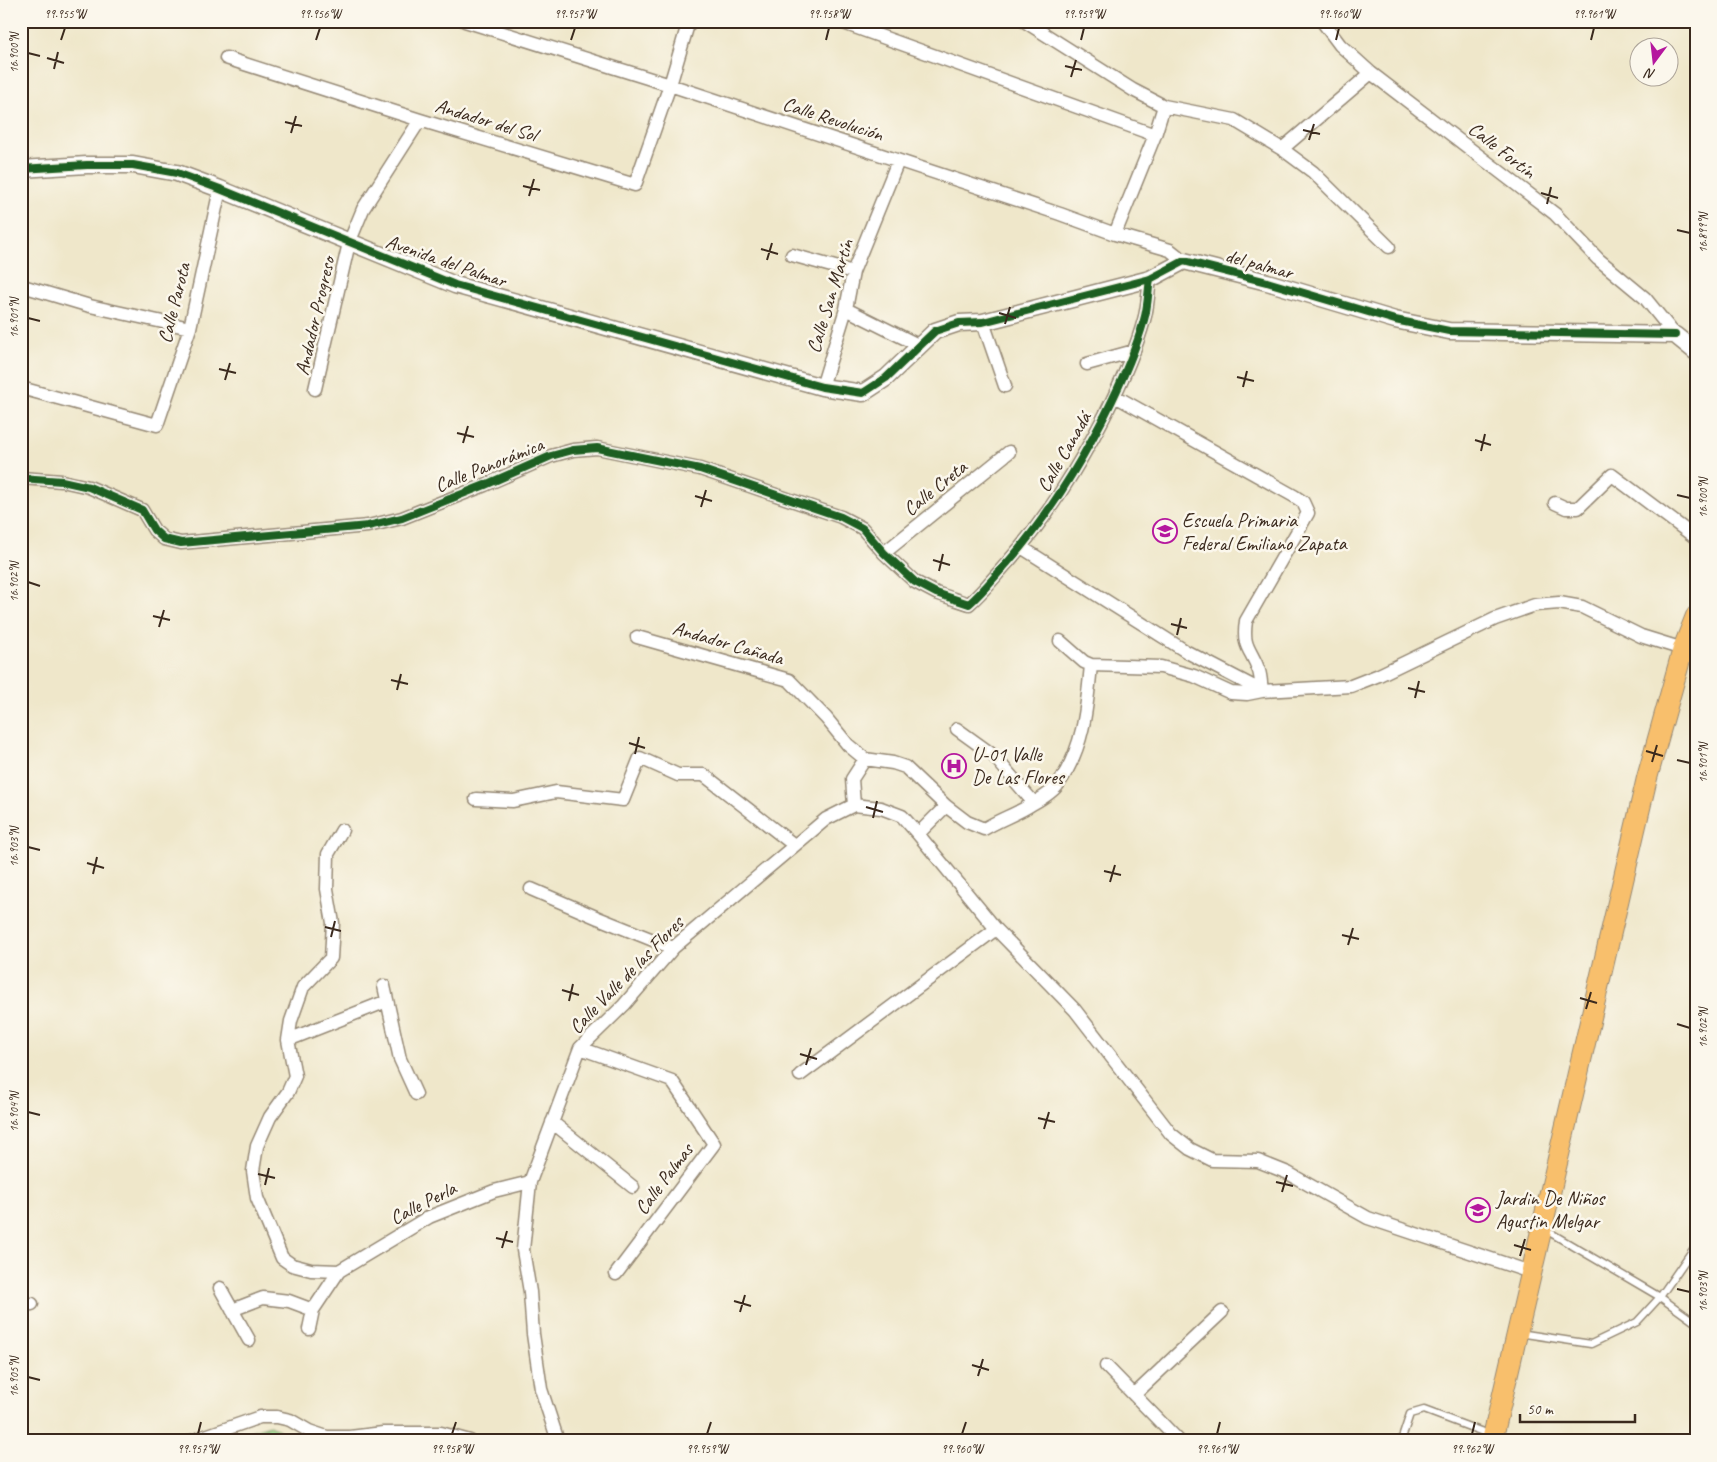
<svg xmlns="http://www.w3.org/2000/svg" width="1717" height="1462" font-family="Caveat,sans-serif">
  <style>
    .cemetery { fill: url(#cemetery-stones); stroke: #6a7f54 }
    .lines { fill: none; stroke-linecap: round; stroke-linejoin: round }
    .service-casing { stroke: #958874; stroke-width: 9 }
    .minor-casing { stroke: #958874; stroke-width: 15 }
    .tertiary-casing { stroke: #958874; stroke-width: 19 }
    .primary-casing { stroke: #958874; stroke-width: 22 }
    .service { stroke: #fff; stroke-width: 6 }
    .minor { stroke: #fff; stroke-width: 12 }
    .tertiary { stroke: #fff; stroke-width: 16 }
    .primary { stroke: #f8bf6c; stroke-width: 20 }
    .cycleway-casing { stroke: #fbf7ec; stroke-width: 11 }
    .cycleway { stroke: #1b5e20; stroke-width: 8 }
    .ticks { fill: none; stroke: #3b2a1e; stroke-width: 2 }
    .labels { text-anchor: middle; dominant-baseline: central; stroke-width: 5; stroke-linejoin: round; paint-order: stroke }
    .street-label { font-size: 20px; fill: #3b2a1e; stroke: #fbf7ec }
    .poi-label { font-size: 20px; fill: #3b2a1e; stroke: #fbf7ec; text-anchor: start }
    .neatline { fill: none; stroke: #3b2a1e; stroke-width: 2 }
    .ticks-label { font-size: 12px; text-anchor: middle; fill: #3b2a1e }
  </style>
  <defs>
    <pattern id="cemetery-stones" width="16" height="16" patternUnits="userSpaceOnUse" patternTransform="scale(1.25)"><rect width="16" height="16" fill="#99d489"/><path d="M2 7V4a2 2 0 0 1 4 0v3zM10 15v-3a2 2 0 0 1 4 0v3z" fill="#85b676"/></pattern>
  </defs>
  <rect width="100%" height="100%" fill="#fbf7ec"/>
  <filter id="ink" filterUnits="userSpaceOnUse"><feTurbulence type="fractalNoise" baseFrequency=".02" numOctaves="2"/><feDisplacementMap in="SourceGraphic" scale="10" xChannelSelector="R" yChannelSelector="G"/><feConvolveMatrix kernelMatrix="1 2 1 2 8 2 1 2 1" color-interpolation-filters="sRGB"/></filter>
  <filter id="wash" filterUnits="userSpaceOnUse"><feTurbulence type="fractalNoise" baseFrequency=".0096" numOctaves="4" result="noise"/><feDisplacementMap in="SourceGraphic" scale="20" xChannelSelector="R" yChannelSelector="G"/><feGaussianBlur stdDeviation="1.12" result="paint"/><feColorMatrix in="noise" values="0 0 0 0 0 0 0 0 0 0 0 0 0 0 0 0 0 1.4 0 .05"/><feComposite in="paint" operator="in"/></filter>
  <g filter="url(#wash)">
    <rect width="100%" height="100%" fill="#efe7ca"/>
    <path class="cemetery" d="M 270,1425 L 299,1441 L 221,1441 L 231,1436 Z"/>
  </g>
  <g filter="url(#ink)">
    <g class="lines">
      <defs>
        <path id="service" d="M 1544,1229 L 1660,1297 L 1696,1323
          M 1519,1333 L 1591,1344 L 1637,1322 L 1660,1297 L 1696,1245
          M 1401,1441 L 1410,1414 L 1424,1410 L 1491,1435"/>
        <path id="minor" d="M 465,21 L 670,85 L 1060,214 L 1115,234 L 1170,250 L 1184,261
          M 838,21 L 1155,135
          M 1024,21 L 1133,90 L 1164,106 L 1234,120 L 1282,149 L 1313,172 L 1389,247
          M 1322,21 L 1340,45 L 1371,73 L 1555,214 L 1598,259 L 1645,298 L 1675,335
          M 226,58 L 420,120 L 635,185 L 670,85 L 689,21
          M 1282,149 L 1371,73
          M 1115,234 L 1155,135 L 1164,106
          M 792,255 L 853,272
          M 21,286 L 26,287 L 90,306 L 190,328
          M 846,309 L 918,345
          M 983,322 L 1005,386
          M 1087,364 L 1134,351
          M 822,387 L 846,309 L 853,272 L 898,161
          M 21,388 L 157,425 L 190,328 L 220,189
          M 315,389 L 349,243 L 363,209 L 420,120
          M 21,478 L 62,481 L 89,487 L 142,510 L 154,530 L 164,539 L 181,543 L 368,526 L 402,518 L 485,485 L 551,456 L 573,450 L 597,448 L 700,469 L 841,517 L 862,528 L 884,553 L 915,582 L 936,593 L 969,604 C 984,591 995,576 1008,562 C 1048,516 1077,469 1105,415 C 1120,385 1135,353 1144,320 C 1148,307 1148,292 1150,279
          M 1555,503 L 1566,508 L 1578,508 L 1612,475 L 1696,538
          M 1021,547 L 1187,652 L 1262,691 L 1351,686 L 1379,675 L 1495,619 L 1535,605 L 1559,603 L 1582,607 L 1641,636 L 1683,649
          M 884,553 L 1009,452
          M 637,637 L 789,680 L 826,718 L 848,745 L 865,759
          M 1060,641 L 1084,662 L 1091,665 L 1161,667 L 1194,676 L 1231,693 L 1247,694 L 1262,691 C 1261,685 1261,677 1259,671 C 1251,648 1242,649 1246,621 L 1308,513 L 1303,502 L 1294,496 L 1115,396
          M 957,729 L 993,755 L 1034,803
          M 476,799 L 513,801 L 556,792 L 623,800 L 640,758 L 678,775 L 704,775 L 794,845
          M 854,805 L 881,808 L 902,816 L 918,834 L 996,929 L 1075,1010 L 1171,1134 L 1190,1149 L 1212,1160 L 1258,1161 L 1288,1173 L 1368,1218 L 1530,1272
          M 854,805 L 852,779 L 865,759 L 893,763 L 905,767 L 946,806 L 967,822 L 984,829 C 1000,819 1017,814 1032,804 C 1041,799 1054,791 1059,783 C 1084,747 1087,707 1091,665
          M 918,834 L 946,806
          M 531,889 L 598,918 L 673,948
          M 384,986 L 400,1059 L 416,1094
          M 288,1040 L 387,1001
          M 580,1048 L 672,1081 L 714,1144 L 616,1274
          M 800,1075 L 996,929
          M 552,1122 L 633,1187
          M 339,1271 L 311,1270 L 292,1265 L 282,1258 L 257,1198 L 253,1171 L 257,1146 L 270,1117 L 288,1092 L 295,1076 L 288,1040 L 291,1021 L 303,987 L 331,958 L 333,923 L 327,889 L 328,854 L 342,830
          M 220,1288 L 249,1340
          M 21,1305 L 32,1304
          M 232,1310 L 263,1298 L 289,1301 L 313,1310
          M 309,1329 L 313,1310 L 339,1271 L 429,1217 L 494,1191 L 530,1182
          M 1106,1366 L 1179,1441
          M 1134,1395 L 1222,1312
          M 191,1441 L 260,1417 L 277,1417 L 290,1420 L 309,1431 L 327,1437 L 350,1437 L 383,1433 L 441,1433 L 470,1441
          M 558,1441 L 541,1389 L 533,1334 L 530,1292 L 523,1250 L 530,1182 L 580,1048 L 624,1005 L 673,948 L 826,819 L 854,805"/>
        <path id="tertiary" d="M 21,169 L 87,165 L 133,165 L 177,173 L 220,189 L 455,285 L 822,387 L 863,393 L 886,378 L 935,331 L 959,323 L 983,322 L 1150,279 L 1184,261 L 1267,282 L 1395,320 L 1449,331 L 1675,335 L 1696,352"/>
        <path id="primary" d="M 1492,1441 L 1647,778 L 1683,649 L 1696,616"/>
      </defs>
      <use href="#service" class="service-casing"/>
      <use href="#minor" class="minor-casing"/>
      <use href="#tertiary" class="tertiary-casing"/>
      <use href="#primary" class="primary-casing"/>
      <use href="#service" class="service"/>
      <use href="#minor" class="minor"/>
      <use href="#tertiary" class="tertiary"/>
      <use href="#primary" class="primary"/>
      <defs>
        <path id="cycleway" d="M 21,169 L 87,165 L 133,165 L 177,173 L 220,189 L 455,285 L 822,387 L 863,393 L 886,378 L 935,331 L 959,323 L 983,322 L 1150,279 L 1184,261 L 1267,282 L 1395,320 L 1449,331 L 1675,335
          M 21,478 L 62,481 L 89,487 L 142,510 L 154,530 L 164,539 L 181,543 L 368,526 L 402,518 L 485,485 L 551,456 L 573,450 L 597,448 L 700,469 L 841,517 L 862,528 L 884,553 L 915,582 L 936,593 L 969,604 C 984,591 995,576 1008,562 C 1048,516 1077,469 1105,415 C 1120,385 1135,353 1144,320 C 1148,307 1148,292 1150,279"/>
      </defs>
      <use href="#cycleway" class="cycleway-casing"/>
      <use href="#cycleway" class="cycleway"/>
    </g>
  </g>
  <path class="ticks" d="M 61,40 L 65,28M 316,40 L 320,28M 571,40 L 575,28M 826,40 L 829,28M 1081,40 L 1084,28M 1336,40 L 1339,28M 1591,40 L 1594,28M 28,53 L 40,56M 47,58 L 64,63M 1065,66 L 1082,70M 54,69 L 58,52M 1071,77 L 1076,60M 285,122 L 302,126M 1303,130 L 1320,134M 291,133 L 296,116M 1309,140 L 1314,124M 523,186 L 540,190M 1541,193 L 1558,198M 529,196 L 534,179M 1547,204 L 1551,187M 1677,230 L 1690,233M 761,249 L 778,254M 767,260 L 772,243M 999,313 L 1016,318M 28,318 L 40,321M 1005,324 L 1010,307M 219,369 L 236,373M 1237,377 L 1254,381M 225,380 L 230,363M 1243,387 L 1247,371M 457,433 L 474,437M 1475,440 L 1491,445M 463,443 L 468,426M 1481,451 L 1485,434M 1677,495 L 1690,498M 695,496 L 712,501M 701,507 L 706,490M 933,560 L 950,565M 939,571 L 943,554M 28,582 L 40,586M 153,616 L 170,620M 1171,624 L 1187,628M 159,627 L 164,610M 1177,635 L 1181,618M 391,680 L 408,684M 1408,688 L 1425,692M 397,690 L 401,674M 1415,698 L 1419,681M 629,743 L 645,748M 1646,751 L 1663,756M 635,754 L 639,737M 1677,760 L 1690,763M 1652,762 L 1657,745M 866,807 L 883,812M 873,818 L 877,801M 28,847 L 40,850M 87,863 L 104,868M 1104,871 L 1121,875M 93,874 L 97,857M 1110,882 L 1115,865M 325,927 L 341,931M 1342,935 L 1359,939M 331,937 L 335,921M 1348,945 L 1353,928M 562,990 L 579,995M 1580,998 L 1597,1003M 569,1001 L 573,984M 1586,1009 L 1591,992M 1677,1024 L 1690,1028M 800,1054 L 817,1059M 806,1065 L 811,1048M 28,1112 L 40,1115M 1038,1118 L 1055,1122M 1044,1129 L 1049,1112M 258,1174 L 275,1178M 1276,1182 L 1293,1186M 265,1185 L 269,1168M 1282,1192 L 1287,1175M 496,1238 L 513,1242M 1514,1245 L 1531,1250M 502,1248 L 507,1231M 1520,1256 L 1525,1239M 1677,1289 L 1690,1292M 734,1301 L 751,1306M 740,1312 L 745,1295M 972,1365 L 989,1370M 978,1376 L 983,1359M 28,1377 L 40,1380M 198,1434 L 201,1422M 452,1434 L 456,1422M 707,1434 L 711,1422M 962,1434 L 966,1422M 1217,1434 L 1220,1422M 1472,1434 L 1475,1422"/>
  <defs>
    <symbol id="school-ring" viewBox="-11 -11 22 22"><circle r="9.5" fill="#fbf7ec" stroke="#b5179e" stroke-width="1.5"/><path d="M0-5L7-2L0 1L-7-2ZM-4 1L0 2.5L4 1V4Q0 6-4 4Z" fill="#b5179e"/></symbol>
    <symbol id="hospital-ring" viewBox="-11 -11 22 22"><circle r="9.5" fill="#fbf7ec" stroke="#b5179e" stroke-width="1.5"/><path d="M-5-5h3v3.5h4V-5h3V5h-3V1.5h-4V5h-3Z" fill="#b5179e"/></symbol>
  </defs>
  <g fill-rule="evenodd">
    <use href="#school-ring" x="1151" y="517" width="28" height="28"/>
    <use href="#hospital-ring" x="940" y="752" width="28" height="28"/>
    <use href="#school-ring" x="1464" y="1196" width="28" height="28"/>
  </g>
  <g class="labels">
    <g class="street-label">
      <text transform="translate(833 119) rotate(18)">Calle Revolución</text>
      <text transform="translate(486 120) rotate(17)">Andador del Sol</text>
      <text transform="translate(1502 150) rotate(38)">Calle Fortín</text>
      <text transform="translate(446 261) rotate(19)">Avenida del Palmar</text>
      <text transform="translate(1259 264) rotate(15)">del palmar</text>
      <text transform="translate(830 296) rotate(-73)">Calle San Martín</text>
      <text transform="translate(174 303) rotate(-76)">Calle Parota</text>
      <text transform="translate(315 316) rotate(-77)">Andador Progreso</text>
      <text transform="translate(1064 452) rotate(-60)">Calle Canadá</text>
      <text transform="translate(489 465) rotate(-22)">Calle Panorámica</text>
      <text transform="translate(935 488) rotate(-39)">Calle Creta</text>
      <text transform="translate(728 643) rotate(16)">Andador Cañada</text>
      <text transform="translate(626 975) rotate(-46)">Calle Valle de las Flores</text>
      <text transform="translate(664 1179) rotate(-53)">Calle Palmas</text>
      <text transform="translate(423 1203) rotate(-27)">Calle Perla</text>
    </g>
    <g class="poi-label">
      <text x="1182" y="520">Escuela Primaria<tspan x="1182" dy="23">Federal Emiliano Zapata</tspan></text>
      <text x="972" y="754">U-01 Valle<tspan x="972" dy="23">De Las Flores</tspan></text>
      <text x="1496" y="1198">Jardin De Niños<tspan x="1496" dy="23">Agustin Melgar</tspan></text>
    </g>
  </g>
  <rect width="1717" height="1462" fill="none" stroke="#fbf7ec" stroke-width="55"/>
  <g transform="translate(1654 62) rotate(195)"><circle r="24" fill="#fbf7ec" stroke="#aea59a"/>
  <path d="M0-4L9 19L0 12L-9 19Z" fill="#b5179e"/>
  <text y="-8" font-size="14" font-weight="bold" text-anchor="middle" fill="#3b2a1e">N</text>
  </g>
  <path d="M1520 1414v8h115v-8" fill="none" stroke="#3b2a1e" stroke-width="2.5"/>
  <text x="1527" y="1414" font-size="15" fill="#3b2a1e" stroke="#fbf7ec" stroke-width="4" paint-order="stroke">50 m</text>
  <rect x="28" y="28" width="1662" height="1406" class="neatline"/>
  <g class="ticks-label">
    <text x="65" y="18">99.955°W</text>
    <text x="320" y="18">99.956°W</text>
    <text x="575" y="18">99.957°W</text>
    <text x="829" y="18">99.958°W</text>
    <text x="1084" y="18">99.959°W</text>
    <text x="1339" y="18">99.960°W</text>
    <text x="1594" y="18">99.961°W</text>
    <text transform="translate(14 53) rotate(-90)" y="4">16.900°N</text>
    <text transform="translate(1703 233) rotate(-90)" y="4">16.899°N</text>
    <text transform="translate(14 318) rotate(-90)" y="4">16.901°N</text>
    <text transform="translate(1703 498) rotate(-90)" y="4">16.900°N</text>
    <text transform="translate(14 582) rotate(-90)" y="4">16.902°N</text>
    <text transform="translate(1703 763) rotate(-90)" y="4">16.901°N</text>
    <text transform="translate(14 847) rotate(-90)" y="4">16.903°N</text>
    <text transform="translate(1703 1028) rotate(-90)" y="4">16.902°N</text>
    <text transform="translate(14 1112) rotate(-90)" y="4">16.904°N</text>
    <text transform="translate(1703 1292) rotate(-90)" y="4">16.903°N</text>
    <text transform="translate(14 1377) rotate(-90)" y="4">16.905°N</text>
    <text x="198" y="1453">99.957°W</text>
    <text x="452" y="1453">99.958°W</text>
    <text x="707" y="1453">99.959°W</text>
    <text x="962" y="1453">99.960°W</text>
    <text x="1217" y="1453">99.961°W</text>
    <text x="1472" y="1453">99.962°W</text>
  </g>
</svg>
